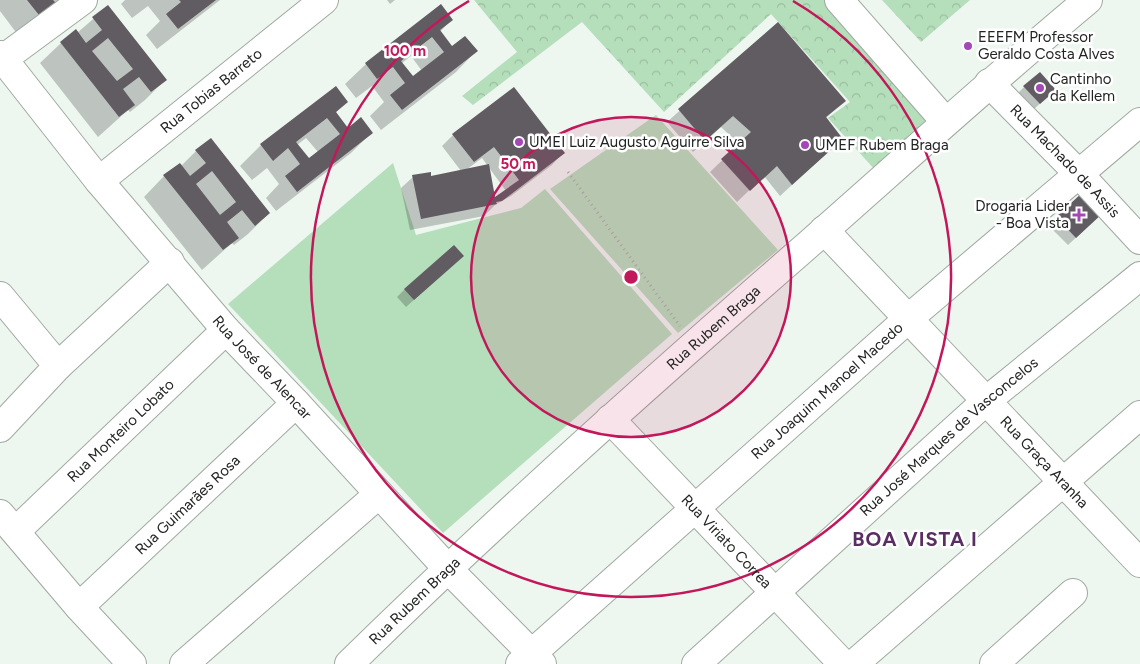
<svg xmlns="http://www.w3.org/2000/svg" width="1140" height="664" font-family="Figtree,sans-serif">
  <style>
    .grass { fill: #b5debb }
    .forest { fill: url(#forest-crowns) }
    .shadow { fill: #0003; fill-rule: evenodd }
    .building { fill: #615b62; fill-rule: evenodd }
    .lines { fill: none; stroke-linecap: round; stroke-linejoin: round }
    .minor-casing { stroke: #a1a9a2; stroke-width: 30 }
    .path { stroke: #a8afa9; stroke-width: 3; stroke-dasharray: 1 4; stroke-linecap: butt }
    .minor { stroke: #fff; stroke-width: 28 }
    .ring { fill: none; stroke: #c2185b; stroke-width: 2.5 }
    .poi-dot { fill: #a249b5; stroke: #fff; stroke-width: 2 }
    .labels { text-anchor: middle; dominant-baseline: central; stroke-width: 5; stroke-linejoin: round; paint-order: stroke }
    .poi-label { font-size: 15px; fill: #212421; stroke: #fff; text-anchor: start }
    .street-label { font-size: 15px; fill: #212421; stroke: #fff }
    .district-label { font-size: 20px; font-weight: bold; letter-spacing: 1px; fill: #592e63; stroke: #fff }
    .centre { fill: #c2185b; stroke: #fff; stroke-width: 2.5 }
    .ring-label { font-size: 15px; text-anchor: middle; font-weight: bold; fill: #c2185b; stroke: #fff; stroke-width: 5; stroke-linejoin: round; paint-order: stroke }
  </style>
  <defs>
    <pattern id="forest-crowns" width="20" height="18" patternUnits="userSpaceOnUse" patternTransform="scale(1.25)"><rect width="20" height="18" fill="#b5debb"/><path d="M2 6a3 3 0 1 1 6 0M12 15a3 3 0 1 1 6 0" fill="none" stroke="#9bbea0"/></pattern>
  </defs>
  <rect width="100%" height="100%" fill="#edf6ef"/>
  <path class="grass" d="M 656,115 L 778,250 L 678,333 L 550,189 Z
    M 393,163 L 416,235 L 521,208 L 545,189 L 672,334 L 443,533 L 228,304 Z"/>
  <path class="forest" d="M 474,0 L 827,0 L 932,120 L 876,171 L 828,118 L 850,102 L 771,14 L 664,112 L 582,22 L 473,105 L 462,96 L 517,52 Z
    M 882,0 L 970,0 L 921,42 Z"/>
  <path class="shadow" d="M 0,0 L 64,0 L 18,35 L 0,11 Z
    M 125,0 L 220,0 L 157,49 L 146,35 L 160,21 L 148,6 L 132,18 L 121,4 Z
    M 387,0 L 395,0 L 390,4 Z
    M 107,7 L 165,80 L 145,100 L 130,112 L 128,110 L 98,137 L 40,63 L 61,43 L 77,33 Z
    M 451,20 L 440,32 L 452,48 L 476,51 L 456,72 L 381,130 L 370,116 L 384,102 L 372,86 L 356,98 L 345,84 L 366,64 ZM 411,56 L 422,71 L 413,78 L 402,63 Z
    M 778,23 L 844,101 L 825,119 L 830,150 L 780,196 L 764,176 L 737,202 L 710,172 L 739,144 L 721,127 L 693,152 L 667,122 Z
    M 336,87 L 347,101 L 335,113 L 348,129 L 371,133 L 351,153 L 276,211 L 266,198 L 279,184 L 267,168 L 252,180 L 240,166 L 261,145 ZM 306,138 L 318,152 L 308,160 L 297,145 Z
    M 1024,87 L 1046,98 L 1032,111 L 1016,95 Z
    M 453,135 L 563,153 L 552,165 L 511,196 L 495,205 L 484,216 L 410,230 L 401,188 L 413,177 L 430,178 L 461,171 L 442,146 ZM 482,158 L 506,191 L 494,199 L 466,170 Z
    M 196,151 L 269,213 L 248,234 L 234,245 L 232,243 L 202,270 L 144,197 L 164,176 L 181,166 Z
    M 1084,193 L 1094,221 L 1068,245 L 1049,226 Z
    M 463,256 L 406,307 L 397,297 L 405,289 Z"/>
  <path class="building" d="M 27,0 L 53,0 L 56,3 L 39,15 Z
    M 179,0 L 216,0 L 178,29 L 166,14 L 181,2 Z
    M 441,4 L 453,20 L 440,30 L 452,46 L 465,36 L 478,51 L 402,110 L 390,95 L 405,83 L 393,67 L 377,79 L 365,63 ZM 432,37 L 444,52 L 413,76 L 401,61 Z
    M 108,5 L 167,80 L 151,92 L 139,77 L 123,89 L 135,105 L 119,117 L 60,42 L 76,29 L 86,43 L 102,30 L 92,17 ZM 108,38 L 133,69 L 117,81 L 92,51 Z
    M 778,22 L 846,101 L 826,117 L 843,139 L 792,185 L 777,166 L 750,191 L 721,159 L 751,132 L 733,116 L 705,141 L 678,109 Z
    M 1040,72 L 1056,90 L 1040,104 L 1023,86 Z
    M 336,86 L 348,102 L 336,112 L 348,128 L 361,117 L 373,133 L 297,192 L 285,176 L 300,164 L 288,148 L 273,161 L 260,144 ZM 327,118 L 340,134 L 309,158 L 296,142 Z
    M 514,87 L 565,153 L 502,201 L 496,202 L 497,204 L 421,219 L 412,175 L 431,172 L 431,176 L 489,164 L 495,197 L 519,180 L 494,147 L 474,162 L 452,134 Z
    M 211,138 L 270,213 L 255,226 L 242,210 L 227,222 L 239,238 L 223,250 L 163,175 L 180,163 L 190,176 L 206,163 L 195,150 ZM 212,171 L 236,202 L 220,215 L 196,184 Z
    M 1084,191 L 1103,213 L 1076,238 L 1056,217 Z
    M 454,245 L 464,256 L 414,300 L 404,289 Z"/>
  <g class="lines">
    <defs>
      <g id="minor">
        <path d="M 839,0 L 945,121"/>
        <path id="s1" d="M 0,55 L 99,181 L 226,330 L 296,403 L 447,568 L 542,664"/>
        <path d="M 3,59 L 83,0"/>
        <path id="s2" d="M 989,83 L 1078,173 L 1140,240"/>
        <path id="s3" d="M 99,181 L 324,0"/>
        <path id="s4" d="M 824,230 L 1140,563"/>
        <path d="M 0,296 L 58,366"/>
        <path id="s5" d="M 610,419 L 843,664"/>
        <path d="M 0,428 L 58,366 L 170,262"/>
        <path d="M 0,514 L 79,607 L 132,664"/>
        <path id="s6" d="M 16,531 L 226,330"/>
        <path id="s7" d="M 79,607 L 296,403"/>
        <path d="M 184,664 L 379,494"/>
        <path id="s8" d="M 349,664 C 498,518 653,380 810,243 C 902,162 993,79 1088,0"/>
        <path id="s9" d="M 520,664 L 909,318 L 1140,122"/>
        <path id="s10" d="M 696,664 L 986,401 L 1140,276"/>
        <path d="M 854,664 L 1140,415"/>
        <path d="M 994,664 L 1073,593"/>
      </g>
    </defs>
    <use href="#minor" class="minor-casing"/>
    <path class="path" d="M 568,172 L 680,326"/>
    <use href="#minor" class="minor"/>
  </g>
  <circle cx="631" cy="277" r="160" fill="#c2185b" fill-opacity=".12"/>
  <g class="ring">
    <circle cx="631" cy="277" r="160"/>
    <path d="M793 1A320 320 0 1 1 469 1"/>
  </g>
  <g class="poi-dot">
    <circle cx="968" cy="46" r="5"/>
    <circle cx="1040" cy="88" r="5"/>
    <circle cx="519" cy="142" r="5"/>
    <circle cx="805" cy="145" r="5"/>
    <path d="M1076.5 207.5h5v5h5v5h-5v5h-5v-5h-5v-5h5z"/>
  </g>
  <g class="labels">
    <g class="poi-label">
      <text x="978" y="37">EEEFM Professor<tspan x="978" dy="17">Geraldo Costa Alves</tspan></text>
      <text x="1050" y="79">Cantinho<tspan x="1050" dy="17">da Kellem</tspan></text>
      <text x="529" y="142">UMEI Luiz Augusto Aguirre Silva</text>
      <text x="815" y="145">UMEF Rubem Braga</text>
      <text x="1069" y="206" text-anchor="end">Drogaria Lider<tspan x="1069" dy="17">- Boa Vista</tspan></text>
    </g>
    <g class="street-label">
      <text stroke="none"><textPath href="#s3" startOffset="144">Rua Tobias Barreto</textPath></text>
      <text stroke="none"><textPath href="#s2" startOffset="109">Rua Machado de Assis</textPath></text>
      <text stroke="none"><textPath href="#s8" startOffset="496">Rua Rubem Braga</textPath></text>
      <text stroke="none"><textPath href="#s1" startOffset="408">Rua José de Alencar</textPath></text>
      <text stroke="none"><textPath href="#s9" startOffset="411">Rua Joaquim Manoel Macedo</textPath></text>
      <text stroke="none"><textPath href="#s6" startOffset="145">Rua Monteiro Lobato</textPath></text>
      <text stroke="none"><textPath href="#s10" startOffset="340">Rua José Marques de Vasconcelos</textPath></text>
      <text stroke="none"><textPath href="#s4" startOffset="320">Rua Graça Aranha</textPath></text>
      <text stroke="none"><textPath href="#s7" startOffset="149">Rua Guimarães Rosa</textPath></text>
      <text stroke="none"><textPath href="#s5" startOffset="169">Rua Viriato Correa</textPath></text>
      <text stroke="none"><textPath href="#s8" startOffset="91">Rua Rubem Braga</textPath></text>
    </g>
    <g class="district-label">
      <text x="915" y="539">BOA VISTA I</text>
    </g>
  </g>
  <circle cx="631" cy="277" r="8" class="centre"/>
  <g class="ring-label">
    <text x="405" y="56">100 m</text>
    <text x="518" y="169">50 m</text>
  </g>
</svg>
